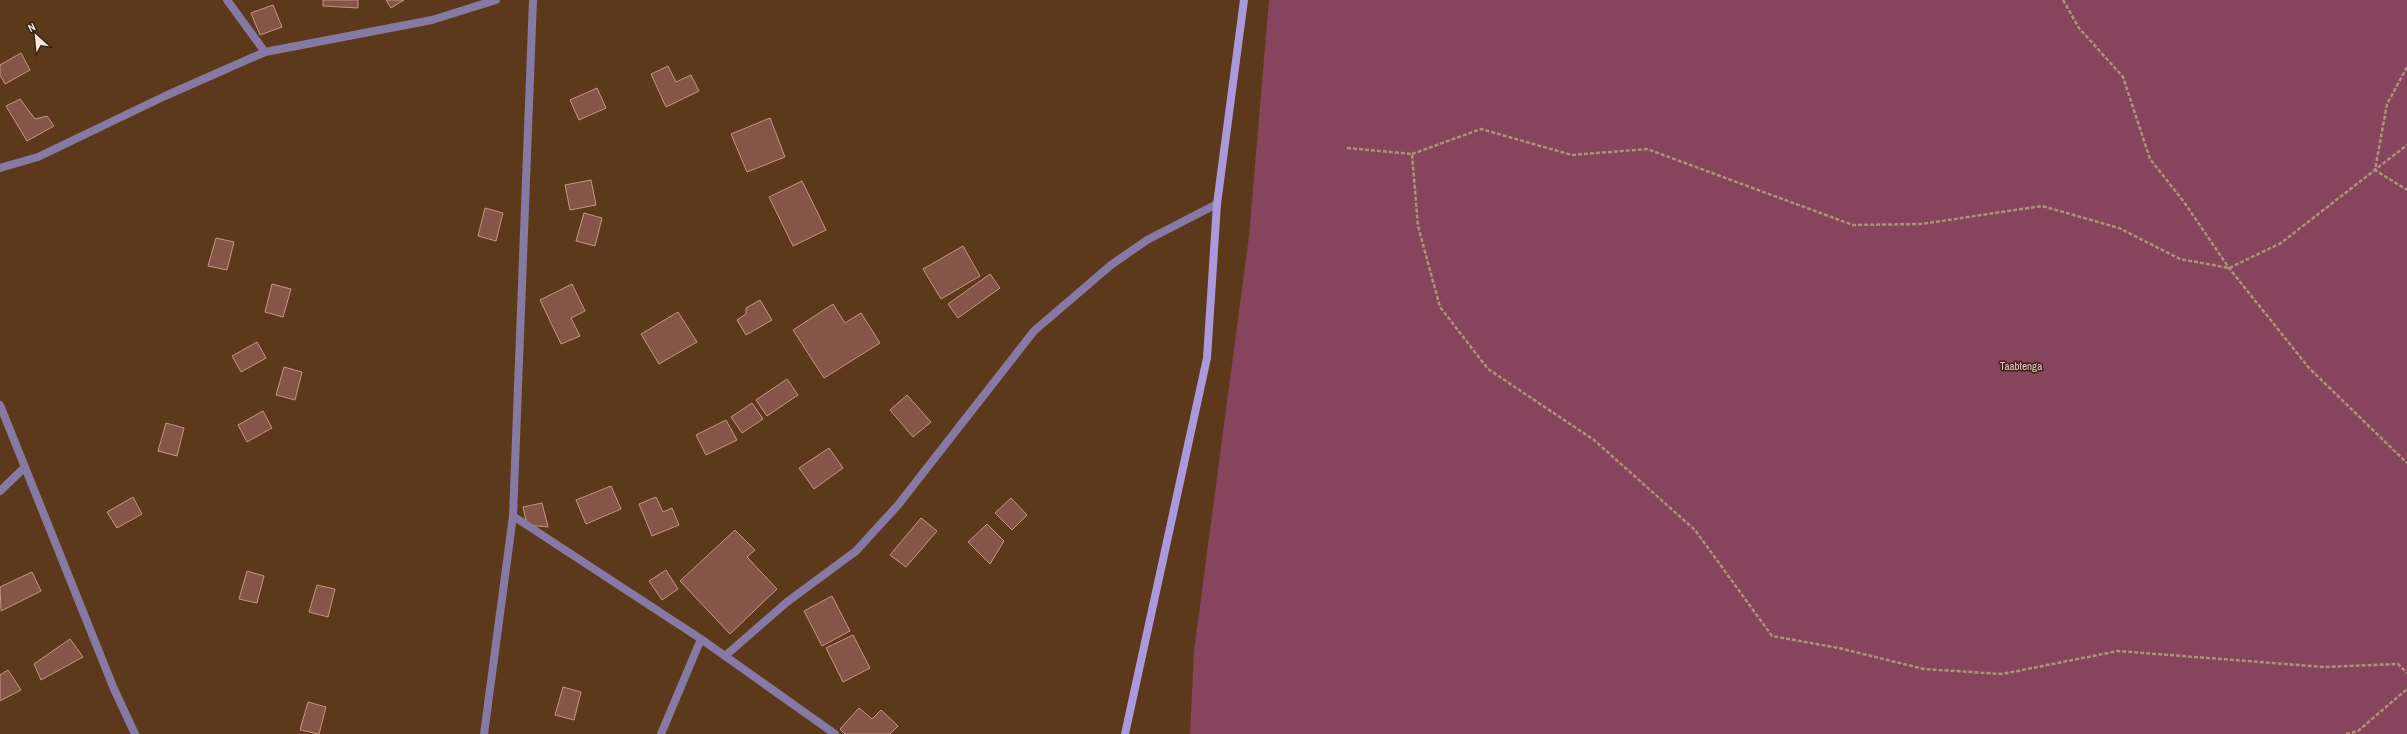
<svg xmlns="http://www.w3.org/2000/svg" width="2407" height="734" font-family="'Archivo Narrow',sans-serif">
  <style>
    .green { fill: #86455d }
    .building { fill: #855648; stroke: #c89485 }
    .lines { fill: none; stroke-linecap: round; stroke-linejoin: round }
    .path { stroke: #af917b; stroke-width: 2.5; stroke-dasharray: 4 2; stroke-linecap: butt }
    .street { stroke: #867aa5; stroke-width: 8 }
    .secondary { stroke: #ac98dc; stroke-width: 8 }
    .labels { text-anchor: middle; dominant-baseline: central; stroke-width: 3; stroke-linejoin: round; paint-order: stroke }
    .park-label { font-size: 11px; fill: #fcc2d5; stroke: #362518 }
  </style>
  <rect width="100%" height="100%" fill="#5d391c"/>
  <path class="green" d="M 1269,0 L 2407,0 L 2407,734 L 1190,734 L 1194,651 L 1249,236 Z"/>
  <path class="building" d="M 323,0 L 358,0 L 358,8 L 323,6 Z
    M 386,0 L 404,0 L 391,8 Z
    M 273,5 L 282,27 L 260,35 L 251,13 Z
    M 21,53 L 30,70 L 5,84 L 0,75 L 0,65 Z
    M 668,66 L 676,82 L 691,75 L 699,91 L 666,107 L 651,74 Z
    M 597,88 L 606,108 L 579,120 L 570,100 Z
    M 20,99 L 35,119 L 47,116 L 54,126 L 27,141 L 6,106 Z
    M 770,118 L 785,157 L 747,172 L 731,134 Z
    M 591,180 L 596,205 L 570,210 L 565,185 Z
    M 802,181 L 826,230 L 793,246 L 769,197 Z
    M 485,208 L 503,213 L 496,241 L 478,236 Z
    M 584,213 L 602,218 L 595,246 L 576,241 Z
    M 216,238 L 234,242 L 227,270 L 208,266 Z
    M 963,246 L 980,276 L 941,299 L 923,269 Z
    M 990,274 L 1000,288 L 958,318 L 948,304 Z
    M 272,284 L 291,289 L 283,317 L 265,312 Z
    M 572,284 L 585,311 L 571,318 L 580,336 L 561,344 L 540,300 Z
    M 760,300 L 772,320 L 746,335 L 737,320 L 746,314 L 746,308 Z
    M 833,304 L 845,323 L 861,313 L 880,343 L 824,378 L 793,330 Z
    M 678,312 L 697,342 L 659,364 L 641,334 Z
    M 257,342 L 266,358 L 241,372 L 232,356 Z
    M 284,367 L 302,372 L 295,400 L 276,395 Z
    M 787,379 L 798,395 L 767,416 L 756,400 Z
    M 907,395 L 931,422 L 913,437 L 890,410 Z
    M 752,403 L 763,419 L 742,433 L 731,417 Z
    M 263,411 L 272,428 L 247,442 L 238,425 Z
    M 726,420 L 737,440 L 706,455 L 696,435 Z
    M 166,423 L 184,428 L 177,456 L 158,451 Z
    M 829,448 L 843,468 L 814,489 L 799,468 Z
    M 611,486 L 621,509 L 586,524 L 576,500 Z
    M 133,497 L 142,514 L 117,528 L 107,512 Z
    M 656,497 L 663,512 L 672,508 L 679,525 L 652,536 L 639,504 Z
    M 1011,498 L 1027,515 L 1012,530 L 995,513 Z
    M 542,503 L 548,527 L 527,525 L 523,507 Z
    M 921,518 L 937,531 L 906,567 L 890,555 Z
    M 987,524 L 1004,541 L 990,564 L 968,542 Z
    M 735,530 L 755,550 L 747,557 L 777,589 L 730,634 L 680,581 Z
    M 666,570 L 678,589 L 662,600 L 649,581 Z
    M 247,571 L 264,576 L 257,603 L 239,599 Z
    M 32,572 L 41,591 L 1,611 L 0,587 Z
    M 317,585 L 335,589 L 328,617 L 309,612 Z
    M 832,596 L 850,631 L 822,646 L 804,611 Z
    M 853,635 L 870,668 L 843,682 L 826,648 Z
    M 70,639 L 83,657 L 41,680 L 34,664 Z
    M 8,670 L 21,690 L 0,701 L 0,675 Z
    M 563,687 L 581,692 L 574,720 L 555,715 Z
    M 308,702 L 326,707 L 319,734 L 300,730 Z
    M 859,708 L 872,719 L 881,710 L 898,726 L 890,734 L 845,734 L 840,729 Z"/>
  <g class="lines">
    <path class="path" d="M 2063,0 L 2079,28 L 2123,77 L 2150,159 L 2184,202 L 2229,268 L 2309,368 L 2407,463
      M 2407,67 L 2387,104 L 2375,170 L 2407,190
      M 1347,148 L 1412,154 L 1418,226 L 1440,307 L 1488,369 L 1594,440 L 1695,530 L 1772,636 L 1839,648 L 1924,669 L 2002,674 L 2118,651 L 2324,667 L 2398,664 L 2407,673
      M 1412,154 L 1481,129 L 1572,155 L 1647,149 L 1853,225 L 1921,224 L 2042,206 L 2119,228 L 2180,259 L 2229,268 L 2281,243 L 2407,145
      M 2346,734 L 2358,731 L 2407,689"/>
    <path class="street" d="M 227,0 L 265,52
      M 0,168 L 38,157 L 165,96 L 265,52 L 432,20 L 496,0
      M 0,405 L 114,689 L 135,734
      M 0,491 L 25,467
      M 513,516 L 701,639 L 835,734
      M 725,656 L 787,602 L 856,551 L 898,505 L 1034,331 L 1111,265 L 1147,240 L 1217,204
      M 484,734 L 513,516 L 533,0
      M 661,734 L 701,639"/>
    <path class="secondary" d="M 1125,734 L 1207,358 L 1217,204 L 1244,0"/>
  </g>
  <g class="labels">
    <g class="park-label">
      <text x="2021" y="366">Taabtenga</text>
    </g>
  </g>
  <g transform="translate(36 36) rotate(333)" stroke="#362518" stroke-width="3" paint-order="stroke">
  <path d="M0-3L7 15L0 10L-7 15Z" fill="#fee7d7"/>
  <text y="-6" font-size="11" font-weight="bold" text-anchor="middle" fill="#fee7d7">N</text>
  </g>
</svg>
